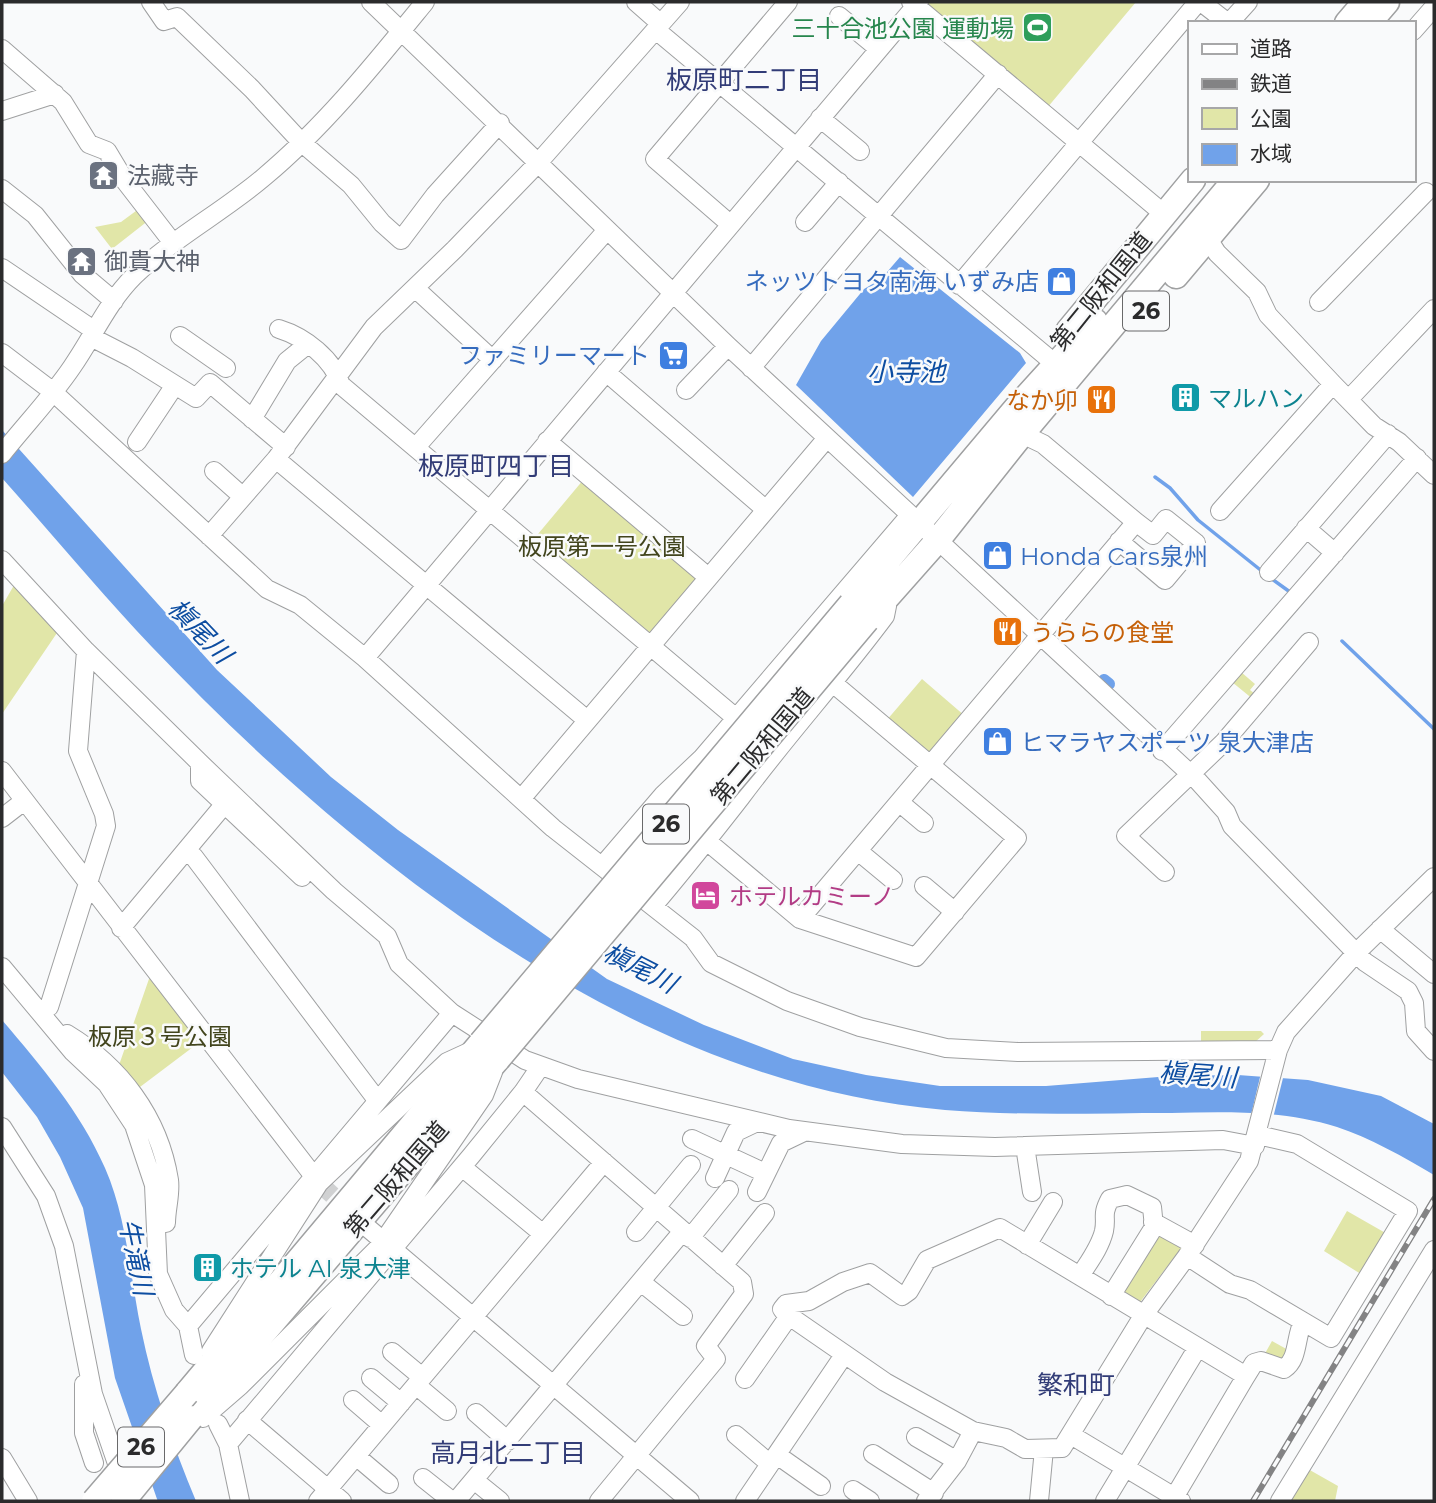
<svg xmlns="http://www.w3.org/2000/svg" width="1436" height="1503" font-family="Montserrat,'Noto Sans JP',sans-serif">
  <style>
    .green { fill: #e1e6a8 }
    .water { fill: #70a2ea }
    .pier { fill: #f9fafb }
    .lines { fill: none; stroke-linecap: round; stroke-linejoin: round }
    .stream { stroke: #70a2ea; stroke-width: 3.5 }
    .canal { stroke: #70a2ea; stroke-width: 12 }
    .minor-tunnel { stroke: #d0d1d2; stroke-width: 18; stroke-dasharray: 18 9; stroke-linecap: butt }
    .minor-casing { stroke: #9fa0a1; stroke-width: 20 }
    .highway-casing { stroke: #9fa0a1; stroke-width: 27 }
    .minor { stroke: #fff; stroke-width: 18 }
    .highway { stroke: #fff; stroke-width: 24 }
    .rail-casing { stroke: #838384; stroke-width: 6 }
    .rail { stroke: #f9fafb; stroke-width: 3.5; stroke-dasharray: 10; stroke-linecap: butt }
    .highway-bridge-casing { stroke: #9fa0a1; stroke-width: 27; stroke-linecap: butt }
    .highway-bridge { stroke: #fff; stroke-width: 24 }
    .labels { text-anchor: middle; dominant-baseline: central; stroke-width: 5; stroke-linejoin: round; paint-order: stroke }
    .shield { fill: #f9fafb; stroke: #69696a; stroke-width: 2 }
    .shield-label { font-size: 23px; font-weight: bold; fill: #2b2b2c }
    .leisure-label { font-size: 24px; fill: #27864d; stroke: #f9fafb; text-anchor: end }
    .worship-label { font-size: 24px; fill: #5b616d; stroke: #f9fafb; text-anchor: start }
    .shop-label { font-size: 24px; fill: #366cbe; stroke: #f9fafb; text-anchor: end }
    .street-label { font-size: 24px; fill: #2b2b2c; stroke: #f9fafb }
    .culture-label { font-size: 24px; fill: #0d838f; stroke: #f9fafb; text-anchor: start }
    .food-label { font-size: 24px; fill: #c56008; stroke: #f9fafb; text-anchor: end }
    .park-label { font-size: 24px; fill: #42451d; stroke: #f9fafb }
    .hotel-label { font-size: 24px; fill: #b23c85; stroke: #f9fafb; text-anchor: start }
    .neighbourhood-label { font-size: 26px; fill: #323c77; stroke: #f9fafb }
    .water-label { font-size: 26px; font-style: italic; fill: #0d4da1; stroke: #f9fafb }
  </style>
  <rect width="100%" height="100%" fill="#f9fafb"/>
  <path class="green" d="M 928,2 L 1136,2 L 1047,108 L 927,6 Z
    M 140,208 L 149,220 L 112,249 L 95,227 L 121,222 Z
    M 584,479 L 698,575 L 699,583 L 655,635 L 647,635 L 533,540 Z
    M 17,580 L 61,627 L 2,714 L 2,606 Z
    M 1241,672 L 1255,684 L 1250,690 L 1255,694 L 1254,700 L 1232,682 Z
    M 922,679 L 965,716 L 933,754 L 926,754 L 886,721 Z
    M 150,976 L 201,1041 L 136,1090 L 118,1068 Z
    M 1201,1031 L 1261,1031 L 1264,1034 L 1253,1044 L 1201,1048 Z
    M 1347,1211 L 1389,1235 L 1364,1276 L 1324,1251 Z
    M 1155,1231 L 1182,1247 L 1137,1306 L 1120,1296 Z
    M 1272,1341 L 1290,1351 L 1285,1363 L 1263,1357 Z
    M 1308,1469 L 1338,1486 L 1335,1501 L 1288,1501 Z"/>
  <path class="water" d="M 900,257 L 1020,353 L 1026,363 L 913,497 L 796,385 L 821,341 L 864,289 L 881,279 Z
    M 2,430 L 217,670 L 331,777 L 398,830 L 607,979 L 704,1025 L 793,1059 L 866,1075 L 940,1086 L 1046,1086 L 1171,1076 L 1238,1075 L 1308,1080 L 1381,1096 L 1434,1124 L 1434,1175 C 1404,1157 1370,1138 1337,1127 C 1282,1110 1227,1112 1171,1113 C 1096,1113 1019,1116 945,1110 C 636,1084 358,863 152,647 C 100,592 52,534 2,478 Z
    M 2,1020 C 41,1066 80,1111 105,1168 C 127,1218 130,1276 141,1329 C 153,1388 173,1446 196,1501 L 158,1501 L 157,1499 L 115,1378 L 83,1208 L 60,1157 L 37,1117 L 2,1072 Z"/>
  <path class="pier" d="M 1261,1073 L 1284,1074 L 1273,1118 L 1251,1115 Z"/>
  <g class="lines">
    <path class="stream" d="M 1155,477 L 1170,488 L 1198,520 L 1263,572
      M 1269,577 L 1290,592
      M 1342,641 L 1434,729"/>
    <path class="canal" d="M 1104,680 L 1109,684"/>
    <path class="minor-tunnel" d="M 319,1183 L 351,1212"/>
    <defs>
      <path id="minor" d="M 151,2 L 164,21 L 177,17 L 252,89 L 301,142 L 351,185 L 382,223 L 401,240 L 435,195 L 500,123
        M 371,2 L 728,346 L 1198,781 L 1226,812 L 1232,826 L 1365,962 L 1408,991 L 1414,1003 L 1416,1031 L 1434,1051
        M 636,2 L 661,24
        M 911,2 L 1164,214
        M 1201,2 L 1228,23
        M 839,16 L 879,49
        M 1229,23 L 1248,2
        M 656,30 L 1047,357
        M 1413,31 L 1434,7
        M 2,49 L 63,102 L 89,144 L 107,151 L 125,181 L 173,243
        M 2,111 L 55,94
        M 820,118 L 860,151
        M 2,189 L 35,215 L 82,274 L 114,301
        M 805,222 L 839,182
        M 730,224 L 655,159 L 788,2
        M 1208,239 L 1217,253 L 1257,292 L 1268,315 L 1333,384 L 1374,426 L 1399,442 L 1434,475
        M 2,268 L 92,329
        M 959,285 L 1198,2
        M 416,289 L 493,360
        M 1319,302 L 1426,192
        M 279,329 C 305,337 333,359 341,385 L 736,718
        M 180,336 L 226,368
        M 91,337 L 132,358 L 196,398 L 210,383 L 286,447
        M 2,353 L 52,391 L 267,589 L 300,605 L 365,658 L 553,828 L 693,938 L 711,963 L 787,1001 L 860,1027 L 946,1048 L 1018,1052 L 1278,1050
        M 751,368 L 998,74
        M 606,372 L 765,509
        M 686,390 L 728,346
        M 1349,399 L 1434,309
        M 252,419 L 287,361 L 308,344
        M 547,441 L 708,577
        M 137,442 L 175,385
        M 416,447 L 607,230
        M 2,454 C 25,425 51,398 72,367 C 93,337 107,303 134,276 C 173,238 223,212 264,177 C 325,126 376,62 425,2
        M 276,459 L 587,720
        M 214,471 L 242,496
        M 1220,511 L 1333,384
        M 1306,528 L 1335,553
        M 209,536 L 276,459 L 374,327 L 455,249 L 538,163 L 680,2
        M 1119,541 L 1165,580 L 1196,543 L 1166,519 L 1153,535 L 1136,522
        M 2,560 L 86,651 L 200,763 L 334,891 L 387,936 L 399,964 L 452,1013 L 525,1060 L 578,1079 L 789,1129 L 902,1144 L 995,1147 L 1223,1140 L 1255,1146
        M 1269,572 L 1388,434
        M 365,658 L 919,2
        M 1162,751 L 1417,458
        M 200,763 L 200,781 L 302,877
        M 2,771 L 319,1183
        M 521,799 L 827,438
        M 899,802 L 924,823
        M 2,818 L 24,801
        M 708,842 L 800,919 L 916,957 L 1017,838 L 834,684
        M 858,851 L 893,880
        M 186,852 L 194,857 L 377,1100
        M 603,865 L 663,795 L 702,758 L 904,522 L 918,525
        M 1165,872 L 1126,836 L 1224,742 L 1309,642
        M 924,886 L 955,912
        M 653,906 C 684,870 712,834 741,797 C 787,735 839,678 885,616 L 887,606
        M 800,919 L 1136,522 L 1043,444 L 1022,434
        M 121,928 L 223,806
        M 1380,929 L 1434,974
        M 2,967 L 73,1052 L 107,1084 L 134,1125 L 154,1185 L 158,1274 L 174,1310 L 188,1326 L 194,1355
        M 49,1007 L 106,826 L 104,814 L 78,751 L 86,651
        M 67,1034 C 120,1066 159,1117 169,1180 C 171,1193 166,1209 166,1223
        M 523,1092 L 742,1282 L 744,1294 L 706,1346 L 716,1359 L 599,1501
        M 2,1127 L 46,1196 L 64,1246 L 93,1394 L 122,1478
        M 692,1139 L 765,1173
        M 1025,1146 L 1032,1192
        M 462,1167 L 543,1234
        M 715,1178 L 736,1132 L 757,1122
        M 757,1192 L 781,1143 L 804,1132
        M 1153,1222 L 1195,1245
        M 369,1229 L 690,1501
        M 636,1232 L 691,1165
        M 690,1238 L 729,1190
        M 1027,1245 L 1053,1202
        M 1187,1256 L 1230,1284 L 1250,1290 L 1331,1338 L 1408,1211 L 1297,1144 L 1258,1135
        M 723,1266 L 765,1213
        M 1080,1276 C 1088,1263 1100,1248 1104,1231 C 1107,1216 1101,1216 1110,1199 L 1127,1195 L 1152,1207 L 1154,1227 L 1111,1296
        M 641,1282 L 683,1316
        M 1303,1322 C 1295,1337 1299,1359 1284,1369 L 1261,1361 L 1254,1363 L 1246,1376 L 1000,1228 L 927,1260 L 909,1291 L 902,1296 L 870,1273 L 843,1282 L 809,1301 L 786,1304 L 782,1309 L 785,1313 L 885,1382 L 973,1431 L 1006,1438 L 1025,1449 L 1062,1448 L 1143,1316 L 1187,1256 L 1249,1161 L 1278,1050 L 1286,1032 L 1356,953 L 1434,877
        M 188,1326 L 452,1013
        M 211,1351 L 319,1183 L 447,1062 L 471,1051
        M 392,1352 L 422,1377
        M 371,1378 L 401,1403
        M 745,1379 L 789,1316
        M 84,1384 L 84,1433 L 94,1463
        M 416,1385 L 447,1411
        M 353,1400 L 382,1425
        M 476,1413 L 508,1441
        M 203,1418 L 240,1386 L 380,1246 L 484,1095 L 493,1072
        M 247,1420 L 342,1501
        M 218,1424 L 228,1444 L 240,1501
        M 736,1435 L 770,1464
        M 1071,1435 L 1181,1501
        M 916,1437 L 957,1461
        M 228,1444 L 471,1156 L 523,1092 L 540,1067
        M 873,1454 L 934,1493
        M 777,1455 L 821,1486
        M 356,1456 L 389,1484
        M 2,1458 L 28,1501
        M 423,1478 L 452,1501
        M 474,1480 L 500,1501
        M 853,1490 L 870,1501
        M 318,1501 L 604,1162
        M 456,1501 L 683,1231
        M 745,1501 L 844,1355
        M 926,1501 L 957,1461 L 973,1431
        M 1039,1501 L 1044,1449
        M 1105,1501 L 1198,1347
        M 1172,1501 L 1246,1376
        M 1280,1501 L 1434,1250"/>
      <path id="highway" d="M 1347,23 L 1365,2
        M 1369,23 L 1387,2
        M 1176,276 L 1257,180
        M 1068,331 L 1193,180
        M 851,604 L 1017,407 L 1095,321
        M 867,620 L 937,541 L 1022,434 L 1235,180
        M 187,1393 L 481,1043
        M 191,1418 L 498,1059"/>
    </defs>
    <use href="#minor" class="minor-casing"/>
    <use href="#highway" class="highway-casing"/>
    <use href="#minor" class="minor"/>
    <use href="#highway" class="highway"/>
    <defs>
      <path id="rail" d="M 1253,1501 L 1434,1199"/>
    </defs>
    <use href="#rail" class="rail-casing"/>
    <use href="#rail" class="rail"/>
    <defs>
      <path id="highway-bridge" d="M 481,1043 L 851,604
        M 498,1059 L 867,620
        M 94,1501 L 187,1393
        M 123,1501 L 191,1418"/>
    </defs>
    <use href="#highway-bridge" class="highway-bridge-casing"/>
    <use href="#highway-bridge" class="highway-bridge"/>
  </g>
  <defs>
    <symbol id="stadium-square" viewBox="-11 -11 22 22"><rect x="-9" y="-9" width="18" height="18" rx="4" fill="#2e9e5b" stroke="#f9fafb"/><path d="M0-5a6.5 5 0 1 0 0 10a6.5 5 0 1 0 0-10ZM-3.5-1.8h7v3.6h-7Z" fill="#fff"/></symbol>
    <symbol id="temple-square" viewBox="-11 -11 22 22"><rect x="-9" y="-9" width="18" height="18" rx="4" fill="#6b7280" stroke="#f9fafb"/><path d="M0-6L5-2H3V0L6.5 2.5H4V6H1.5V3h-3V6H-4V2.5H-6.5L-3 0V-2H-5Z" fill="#fff"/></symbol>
    <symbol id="shop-square" viewBox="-11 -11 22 22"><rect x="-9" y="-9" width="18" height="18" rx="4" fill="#3f7fe0" stroke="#f9fafb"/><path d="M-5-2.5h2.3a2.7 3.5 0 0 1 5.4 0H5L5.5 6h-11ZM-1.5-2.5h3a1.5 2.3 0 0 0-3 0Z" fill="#fff"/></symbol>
    <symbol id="supermarket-square" viewBox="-11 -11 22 22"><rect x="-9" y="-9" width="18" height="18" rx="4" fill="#3f7fe0" stroke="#f9fafb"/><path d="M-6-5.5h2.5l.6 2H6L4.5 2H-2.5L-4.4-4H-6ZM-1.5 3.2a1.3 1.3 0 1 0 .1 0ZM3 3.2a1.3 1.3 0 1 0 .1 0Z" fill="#fff"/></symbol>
    <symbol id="building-square" viewBox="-11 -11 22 22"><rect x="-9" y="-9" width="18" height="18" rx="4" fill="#0f9aa8" stroke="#f9fafb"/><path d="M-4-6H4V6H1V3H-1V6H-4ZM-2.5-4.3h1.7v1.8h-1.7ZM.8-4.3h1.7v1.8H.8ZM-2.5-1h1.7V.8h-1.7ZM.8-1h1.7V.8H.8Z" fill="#fff"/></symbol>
    <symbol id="restaurant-square" viewBox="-11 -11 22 22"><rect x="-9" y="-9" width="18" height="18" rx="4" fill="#e8710a" stroke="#f9fafb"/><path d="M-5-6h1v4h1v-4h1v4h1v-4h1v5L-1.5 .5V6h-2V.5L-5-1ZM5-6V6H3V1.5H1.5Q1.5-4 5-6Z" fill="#fff"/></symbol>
    <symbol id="hotel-square" viewBox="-11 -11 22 22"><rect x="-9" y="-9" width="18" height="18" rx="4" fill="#d1479c" stroke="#f9fafb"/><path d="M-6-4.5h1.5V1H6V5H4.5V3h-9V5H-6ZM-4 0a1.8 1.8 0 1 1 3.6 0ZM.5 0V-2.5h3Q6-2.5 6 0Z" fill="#fff"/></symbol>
  </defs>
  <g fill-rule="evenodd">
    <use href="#stadium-square" x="1020" y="10" width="35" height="35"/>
    <use href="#temple-square" x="86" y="158" width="35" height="35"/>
    <use href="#temple-square" x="64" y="244" width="35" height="35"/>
    <use href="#shop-square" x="1044" y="264" width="35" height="35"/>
    <use href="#supermarket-square" x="656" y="338" width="35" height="35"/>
    <use href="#building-square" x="1168" y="380" width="35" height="35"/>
    <use href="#restaurant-square" x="1084" y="382" width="35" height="35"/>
    <use href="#shop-square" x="980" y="538" width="35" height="35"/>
    <use href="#restaurant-square" x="990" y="614" width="35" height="35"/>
    <use href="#shop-square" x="980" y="724" width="35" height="35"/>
    <use href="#hotel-square" x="688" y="878" width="35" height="35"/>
    <use href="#building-square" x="190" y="1250" width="35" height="35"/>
  </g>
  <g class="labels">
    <g class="shield">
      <rect x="1123" y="291.5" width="46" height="39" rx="5"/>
      <rect x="643" y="804.5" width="46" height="39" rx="5"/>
      <rect x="118" y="1427.5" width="46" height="39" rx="5"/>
    </g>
    <g class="shield-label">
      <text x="1146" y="311">26</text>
      <text x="666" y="824">26</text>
      <text x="141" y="1447">26</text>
    </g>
    <g class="leisure-label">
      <text x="1014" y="28">三十合池公園 運動場</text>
    </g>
    <g class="worship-label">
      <text x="127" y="175">法藏寺</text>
      <text x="104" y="261">御貴大神</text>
    </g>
    <g class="shop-label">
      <text x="1039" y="281">ネッツトヨタ南海 いずみ店</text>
      <text x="650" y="355">ファミリーマート</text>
      <text x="1020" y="556" text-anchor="start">Honda Cars泉州</text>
      <text x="1020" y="742" text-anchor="start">ヒマラヤスポーツ 泉大津店</text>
    </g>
    <g class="street-label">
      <text transform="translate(1101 291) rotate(-51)">第二阪和国道</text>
      <text transform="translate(762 746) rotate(-50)">第二阪和国道</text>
      <text transform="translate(396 1179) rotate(-49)">第二阪和国道</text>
    </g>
    <g class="culture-label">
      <text x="1208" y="398">マルハン</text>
      <text x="230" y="1268">ホテル AI 泉大津</text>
    </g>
    <g class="food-label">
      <text x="1078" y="400">なか卯</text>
      <text x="1030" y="632" text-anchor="start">うららの食堂</text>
    </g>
    <g class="park-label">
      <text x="602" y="546">板原第一号公園</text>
      <text x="160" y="1036">板原３号公園</text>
    </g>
    <g class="hotel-label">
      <text x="729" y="896">ホテルカミーノ</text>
    </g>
    <g class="neighbourhood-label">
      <text x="744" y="80">板原町二丁目</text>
      <text x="496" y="466">板原町四丁目</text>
      <text x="1076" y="1385">繁和町</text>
      <text x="508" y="1453">高月北二丁目</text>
    </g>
    <g class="water-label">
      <text x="906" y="372">小寺池</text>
      <text transform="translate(200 631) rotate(46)">槇尾川</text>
      <text transform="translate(640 968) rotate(27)">槇尾川</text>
      <text transform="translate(1198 1075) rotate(4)">槇尾川</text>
      <text transform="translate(136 1257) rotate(78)">牛滝川</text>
    </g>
  </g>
  <rect width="1436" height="1503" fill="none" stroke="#2b2b2c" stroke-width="7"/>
  <rect x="1188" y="21" width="228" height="161" fill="#f9fafb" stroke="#a7a7a8" stroke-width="2"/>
  <rect x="1202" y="44" width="35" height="10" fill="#ffffff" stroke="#a7a7a8" stroke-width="2"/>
  <text x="1250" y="56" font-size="21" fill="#2b2b2c">道路</text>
  <rect x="1202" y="79" width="35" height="10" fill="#838384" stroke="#a7a7a8" stroke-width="2"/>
  <text x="1250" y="91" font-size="21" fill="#2b2b2c">鉄道</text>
  <rect x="1202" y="108" width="35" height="21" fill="#e1e6a8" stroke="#a7a7a8" stroke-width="2"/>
  <text x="1250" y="126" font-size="21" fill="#2b2b2c">公園</text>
  <rect x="1202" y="144" width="35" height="21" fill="#70a2ea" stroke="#a7a7a8" stroke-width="2"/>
  <text x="1250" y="161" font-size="21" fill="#2b2b2c">水域</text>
</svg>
